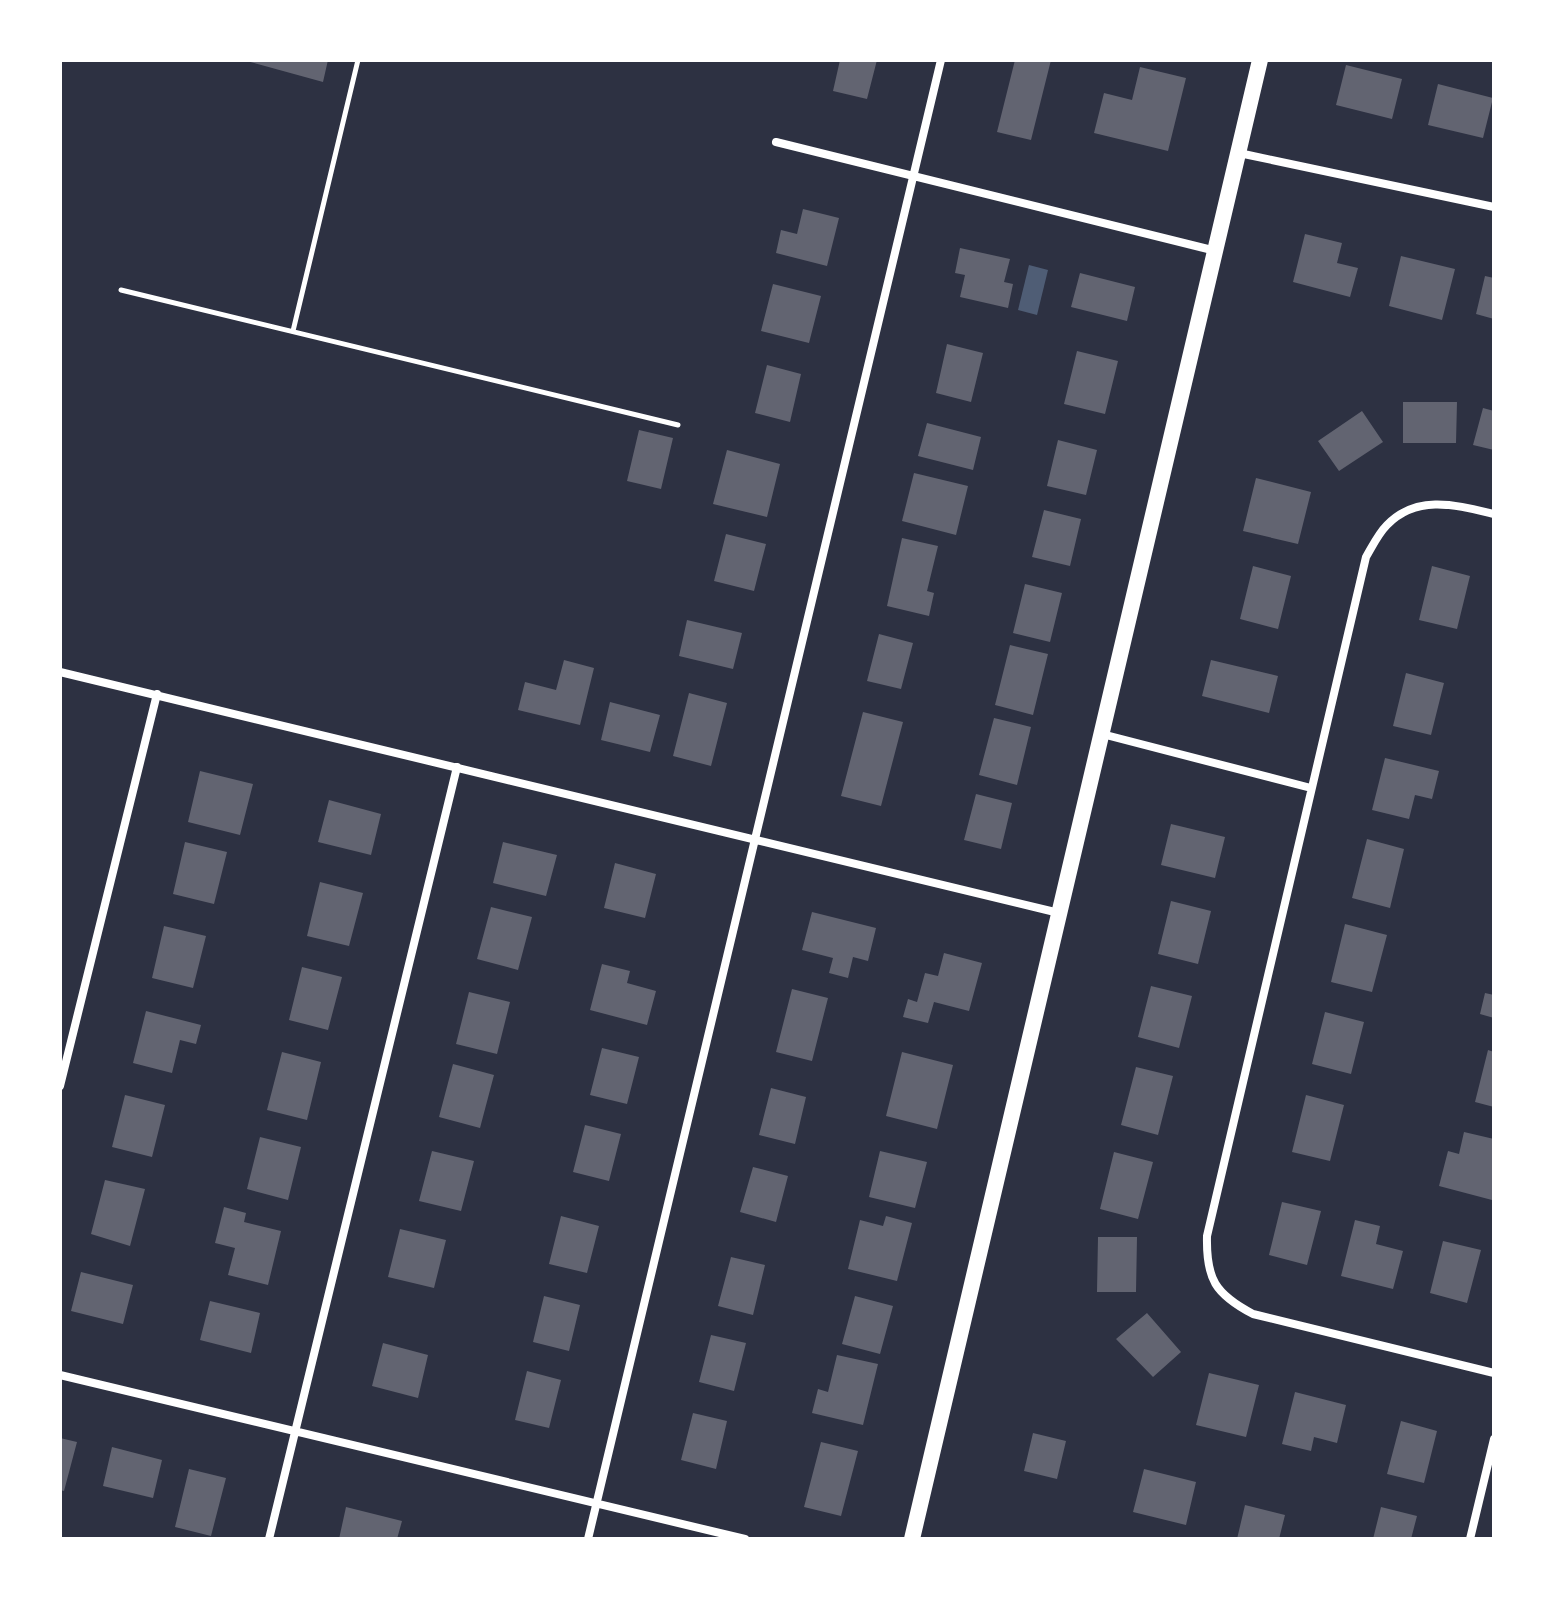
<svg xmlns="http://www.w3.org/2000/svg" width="1554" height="1599" font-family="'Work Sans',sans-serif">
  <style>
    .water { fill: #4f5d75 }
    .building { fill: #626471 }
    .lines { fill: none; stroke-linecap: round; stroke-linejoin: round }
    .path { stroke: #fff; stroke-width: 5 }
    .minor { stroke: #fff; stroke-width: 8 }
    .secondary { stroke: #fff; stroke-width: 16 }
  </style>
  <rect width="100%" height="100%" fill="#2d3142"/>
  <path class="water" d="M 1029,265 L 1048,270 L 1037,315 L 1018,310 Z"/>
  <path class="building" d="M 243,60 L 328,60 L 323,82 Z
    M 840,60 L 877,60 L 867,99 L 833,91 Z
    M 1015,60 L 1051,60 L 1031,140 L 997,132 Z
    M 1346,65 L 1402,79 L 1392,119 L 1336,105 Z
    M 1140,67 L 1186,78 L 1168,151 L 1094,133 L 1104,93 L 1132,100 Z
    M 1438,84 L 1493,98 L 1483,138 L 1428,125 Z
    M 803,209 L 839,218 L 827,266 L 776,253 L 781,230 L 797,234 Z
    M 1305,234 L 1342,243 L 1337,263 L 1358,268 L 1350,297 L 1293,282 Z
    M 960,248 L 1010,259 L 1004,282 L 1013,284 L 1008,308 L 960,297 L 965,275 L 955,273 Z
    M 1401,256 L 1455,269 L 1442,320 L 1389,306 Z
    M 1080,273 L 1135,287 L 1127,321 L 1071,307 Z
    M 1485,276 L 1494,278 L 1494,319 L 1476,314 Z
    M 773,284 L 821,296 L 809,343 L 761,331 Z
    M 947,344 L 983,353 L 971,402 L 936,393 Z
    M 1077,351 L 1118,361 L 1105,414 L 1064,404 Z
    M 767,365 L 801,374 L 790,422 L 755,413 Z
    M 1403,402 L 1457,402 L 1456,443 L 1403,443 Z
    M 1483,408 L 1494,411 L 1494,450 L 1473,445 Z
    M 1362,411 L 1383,442 L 1339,471 L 1318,441 Z
    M 927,423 L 981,437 L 973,470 L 918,456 Z
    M 639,430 L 673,438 L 661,489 L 627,481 Z
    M 1058,440 L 1097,450 L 1086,495 L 1047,486 Z
    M 727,450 L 780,464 L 767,517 L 713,504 Z
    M 914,473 L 968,486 L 956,535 L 902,521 Z
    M 1256,478 L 1311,492 L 1298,544 L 1243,531 Z
    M 1044,510 L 1081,519 L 1070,566 L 1032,557 Z
    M 726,534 L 766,544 L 754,591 L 714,581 Z
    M 902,538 L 938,546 L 927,591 L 934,593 L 929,616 L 887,606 Z
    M 1253,566 L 1291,576 L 1278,629 L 1240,619 Z
    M 1432,566 L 1470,576 L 1457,629 L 1419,620 Z
    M 1025,584 L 1062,593 L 1050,642 L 1013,633 Z
    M 687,620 L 742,633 L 733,669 L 679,656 Z
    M 879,634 L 913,643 L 901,689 L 867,681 Z
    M 1010,645 L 1048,654 L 1033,715 L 995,705 Z
    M 564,660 L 594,668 L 580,725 L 518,710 L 525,682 L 556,690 Z
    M 1211,660 L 1278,676 L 1269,713 L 1202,696 Z
    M 1406,673 L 1444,683 L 1431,735 L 1393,726 Z
    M 689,693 L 727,703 L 711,766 L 673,756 Z
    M 610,702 L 660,715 L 650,752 L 601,740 Z
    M 863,712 L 903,722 L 881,806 L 841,796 Z
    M 994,718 L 1031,727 L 1017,785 L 979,775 Z
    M 1385,758 L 1439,771 L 1432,799 L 1415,795 L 1409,819 L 1372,810 Z
    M 200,771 L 253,784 L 240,835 L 188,822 Z
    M 976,794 L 1012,803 L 1001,849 L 964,840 Z
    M 329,800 L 381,814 L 371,855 L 318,842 Z
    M 1171,824 L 1225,837 L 1215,878 L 1161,865 Z
    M 1367,839 L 1404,849 L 1390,908 L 1352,898 Z
    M 185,842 L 227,852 L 214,904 L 173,894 Z
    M 503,842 L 557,855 L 546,896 L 493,883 Z
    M 615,863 L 656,874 L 645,918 L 604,908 Z
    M 320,882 L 363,893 L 349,946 L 307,936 Z
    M 1171,901 L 1211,911 L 1198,964 L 1158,954 Z
    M 491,907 L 532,917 L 518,970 L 477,959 Z
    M 812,912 L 876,928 L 868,961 L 853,957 L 848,978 L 829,973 L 833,958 L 802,950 Z
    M 1345,924 L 1387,935 L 1372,992 L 1331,982 Z
    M 164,926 L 206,936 L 193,988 L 152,978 Z
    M 944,953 L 982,963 L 969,1011 L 934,1002 L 928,1023 L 903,1017 L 908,999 L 917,1002 L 925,973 L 938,976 Z
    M 602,964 L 630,971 L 627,983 L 656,991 L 647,1025 L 590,1010 Z
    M 302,967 L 342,977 L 328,1030 L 289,1020 Z
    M 1151,986 L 1192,996 L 1179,1048 L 1138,1037 Z
    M 792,989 L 828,998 L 812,1061 L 776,1052 Z
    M 469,992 L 510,1002 L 497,1054 L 456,1044 Z
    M 1485,993 L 1494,995 L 1494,1018 L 1480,1014 Z
    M 146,1011 L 201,1025 L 196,1044 L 180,1040 L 172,1073 L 133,1063 Z
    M 1325,1012 L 1364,1022 L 1351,1074 L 1312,1064 Z
    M 602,1048 L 639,1057 L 627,1104 L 590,1095 Z
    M 1488,1050 L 1494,1052 L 1494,1107 L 1475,1102 Z
    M 282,1052 L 321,1062 L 307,1120 L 267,1110 Z
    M 902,1052 L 953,1065 L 937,1129 L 886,1116 Z
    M 453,1064 L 494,1075 L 480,1128 L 439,1117 Z
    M 1136,1067 L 1173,1076 L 1158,1135 L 1121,1125 Z
    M 771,1088 L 806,1097 L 795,1144 L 759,1135 Z
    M 125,1095 L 165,1105 L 152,1157 L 112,1147 Z
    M 1306,1095 L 1344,1105 L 1330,1161 L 1292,1152 Z
    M 585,1125 L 621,1134 L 609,1181 L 573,1172 Z
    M 1464,1132 L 1494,1139 L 1492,1200 L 1439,1186 L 1448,1151 L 1459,1154 Z
    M 260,1137 L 301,1147 L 288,1200 L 247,1189 Z
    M 432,1151 L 474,1161 L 461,1211 L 419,1201 Z
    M 880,1151 L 927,1162 L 915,1208 L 869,1197 Z
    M 1114,1152 L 1153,1162 L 1138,1219 L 1100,1209 Z
    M 753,1167 L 788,1176 L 776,1222 L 740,1212 Z
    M 105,1180 L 145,1189 L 130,1246 L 91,1234 Z
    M 1282,1202 L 1321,1211 L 1307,1265 L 1269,1255 Z
    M 224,1207 L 246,1213 L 244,1222 L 281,1231 L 268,1285 L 228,1275 L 235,1248 L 215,1243 Z
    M 561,1216 L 599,1226 L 587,1273 L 549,1264 Z
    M 886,1216 L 912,1223 L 897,1281 L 848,1269 L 860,1220 L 883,1226 Z
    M 1355,1220 L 1380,1226 L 1376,1244 L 1403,1251 L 1393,1289 L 1341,1276 Z
    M 400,1229 L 446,1240 L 434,1288 L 388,1277 Z
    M 1098,1237 L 1137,1237 L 1136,1292 L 1097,1292 Z
    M 1443,1241 L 1481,1250 L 1467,1303 L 1430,1293 Z
    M 731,1257 L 765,1265 L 753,1315 L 718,1306 Z
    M 81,1272 L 133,1285 L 123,1324 L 71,1311 Z
    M 544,1296 L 580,1305 L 569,1351 L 533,1342 Z
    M 855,1296 L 893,1306 L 880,1354 L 842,1344 Z
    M 210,1301 L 260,1313 L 251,1353 L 200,1340 Z
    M 1147,1313 L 1181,1352 L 1153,1377 L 1116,1339 Z
    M 711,1335 L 746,1343 L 734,1391 L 699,1382 Z
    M 383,1343 L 428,1355 L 418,1398 L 372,1386 Z
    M 837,1355 L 878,1364 L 863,1425 L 812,1413 L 818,1389 L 828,1392 Z
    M 527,1371 L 561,1380 L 549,1428 L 515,1420 Z
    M 1209,1373 L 1259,1385 L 1246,1437 L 1196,1425 Z
    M 1295,1392 L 1346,1405 L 1337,1443 L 1314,1437 L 1311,1451 L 1282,1444 Z
    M 693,1413 L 727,1421 L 716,1469 L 681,1460 Z
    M 1401,1421 L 1437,1431 L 1424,1483 L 1387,1474 Z
    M 1033,1433 L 1066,1441 L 1057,1479 L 1024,1471 Z
    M 60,1438 L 77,1442 L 64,1491 L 60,1490 Z
    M 821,1442 L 858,1451 L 841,1516 L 804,1507 Z
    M 112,1447 L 162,1460 L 153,1498 L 103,1486 Z
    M 189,1469 L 226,1478 L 211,1536 L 175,1527 Z
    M 1144,1469 L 1196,1482 L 1186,1525 L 1133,1512 Z
    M 1245,1505 L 1285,1515 L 1279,1539 L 1237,1539 Z
    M 346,1507 L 402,1521 L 397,1539 L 339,1539 Z
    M 1381,1507 L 1417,1516 L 1411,1539 L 1373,1539 Z"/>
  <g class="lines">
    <path class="path" d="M 121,290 L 678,425
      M 293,331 L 358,60"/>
    <path class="minor" d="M 776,142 L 1216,251
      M 1239,153 L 1494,207
      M 1494,514 C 1456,505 1417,494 1387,525 C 1378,534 1372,547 1366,557 L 1207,1236 C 1206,1279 1215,1294 1253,1314 L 1494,1373
      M 60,672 L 1059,913
      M 1102,734 L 1311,788
      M 60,1086 L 157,694
      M 60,1375 L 745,1539
      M 269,1539 L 457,767
      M 588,1539 L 941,60
      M 1470,1539 L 1494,1439"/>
    <path class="secondary" d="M 912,1539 L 1260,60"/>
  </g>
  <rect width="1554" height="1599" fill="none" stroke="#ffffff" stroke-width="124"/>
</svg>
